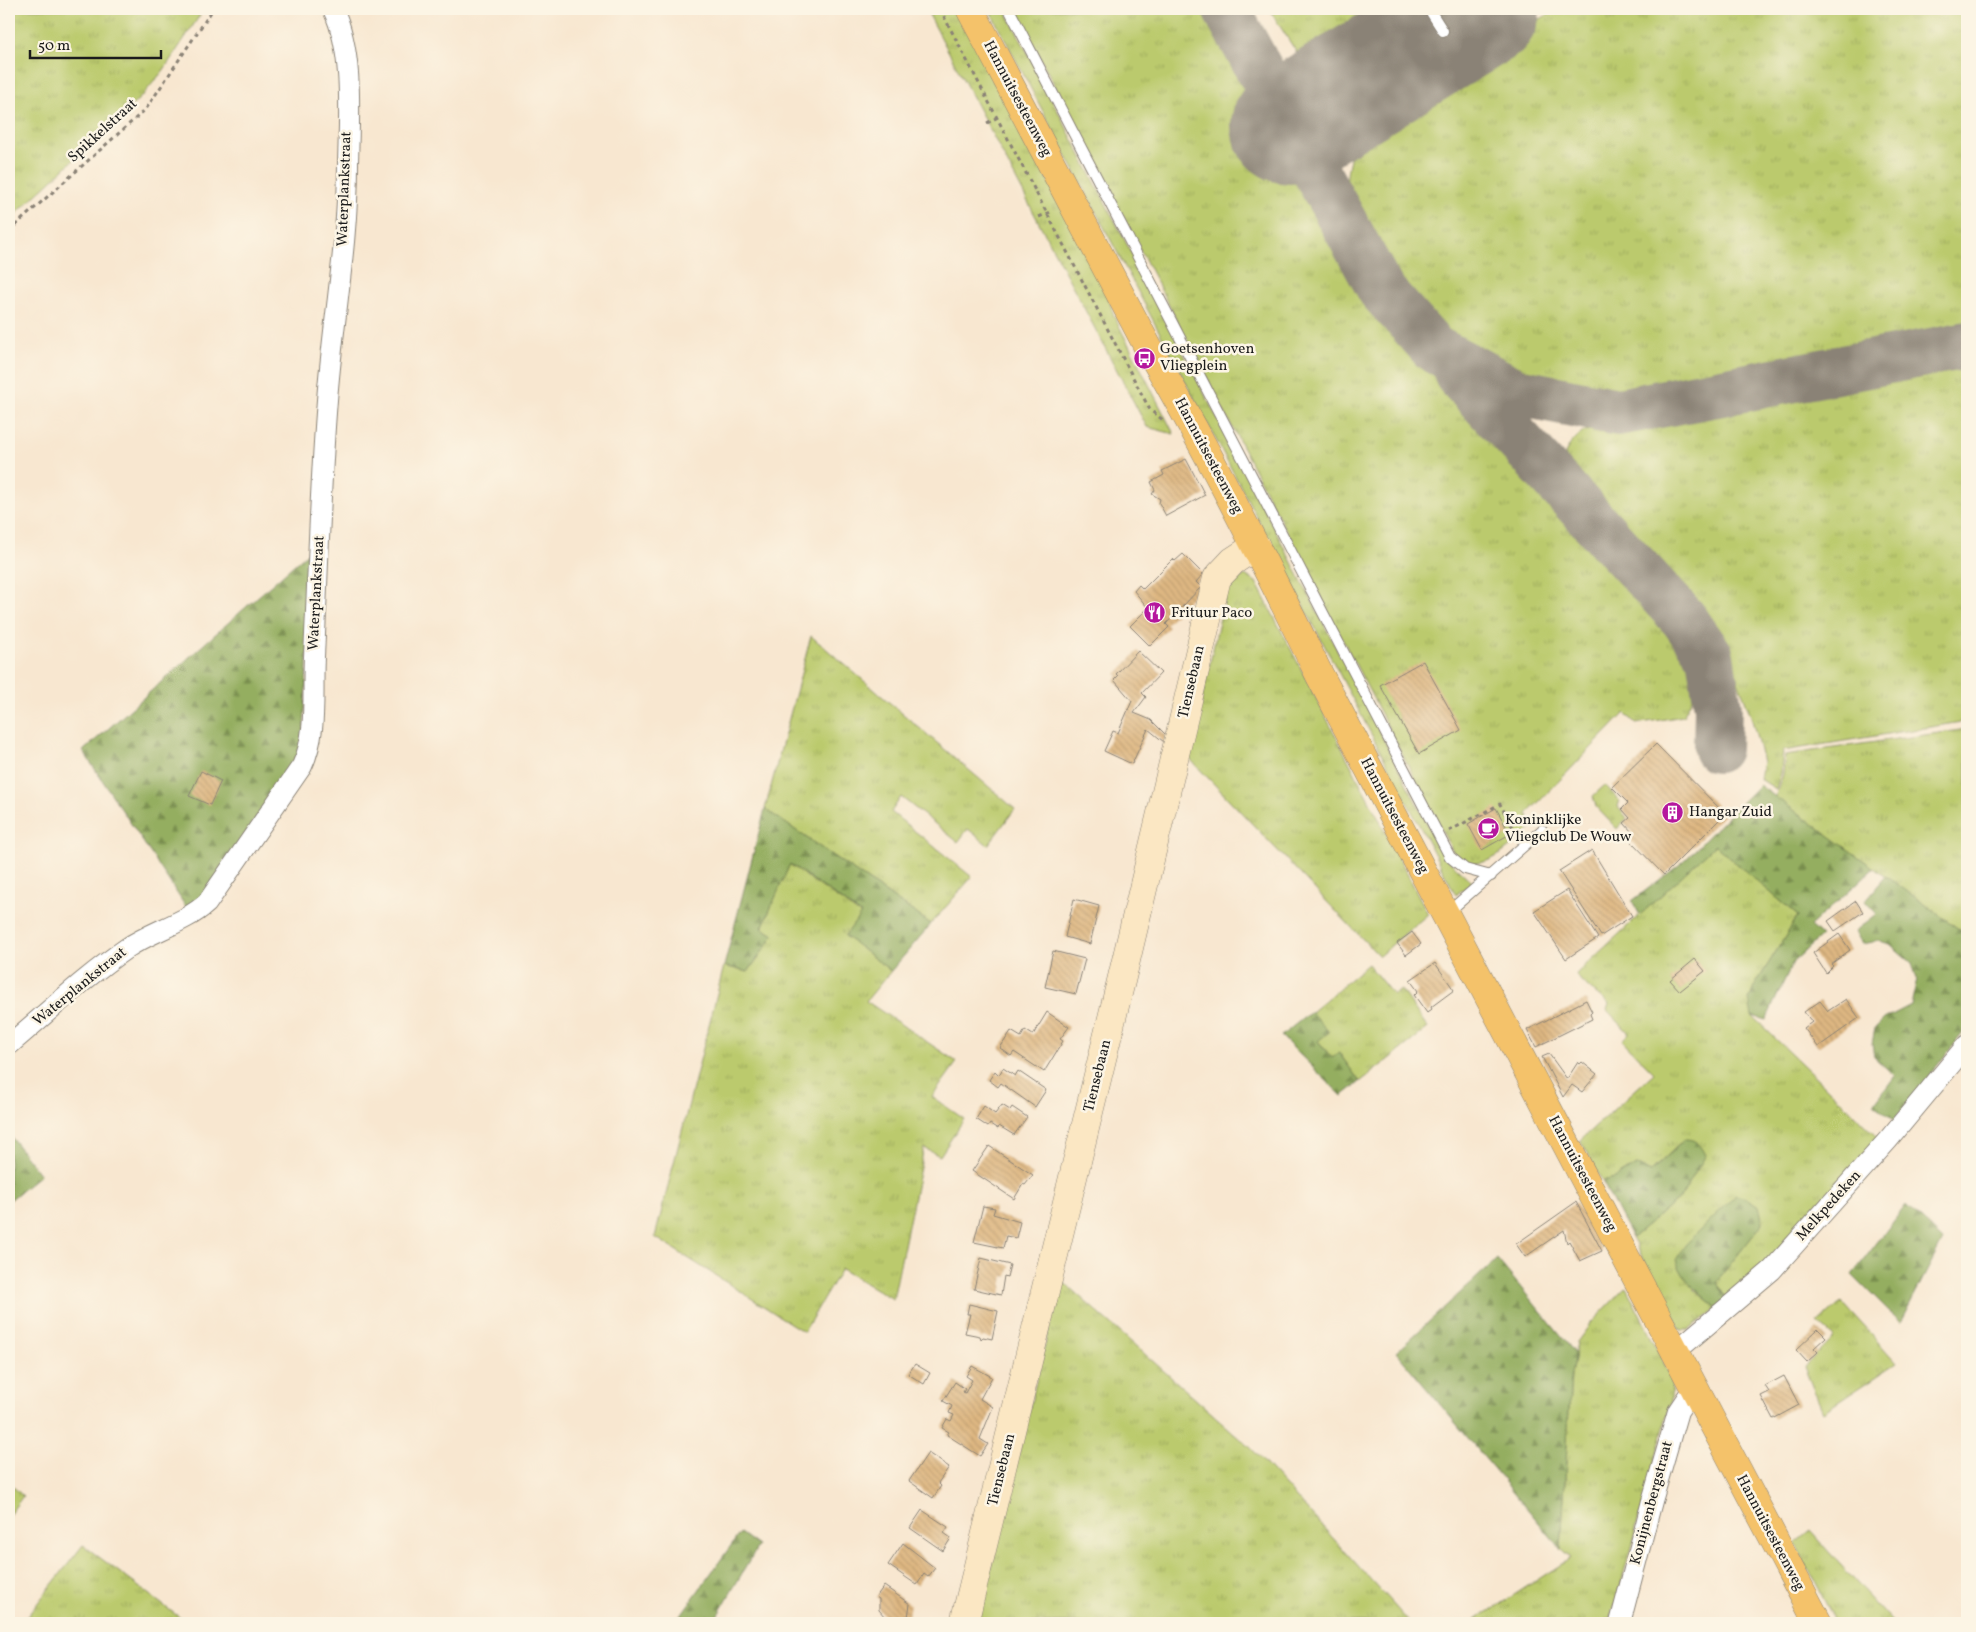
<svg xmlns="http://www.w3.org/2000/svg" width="1976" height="1632" font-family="Vollkorn,serif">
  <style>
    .grass { fill: url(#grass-tufts); stroke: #6c7344 }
    .forest { fill: url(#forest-firs); stroke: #58653e }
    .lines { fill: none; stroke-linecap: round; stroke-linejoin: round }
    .taxiway { stroke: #8a8276; stroke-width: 48 }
    .runway { stroke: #8a8276; stroke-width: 118 }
    .building { fill: url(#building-back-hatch) }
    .lane-casing { stroke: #8a8276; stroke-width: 12 }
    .street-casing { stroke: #8a8276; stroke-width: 22 }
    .secondary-casing { stroke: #8a8276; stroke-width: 29 }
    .primary-casing { stroke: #8a8276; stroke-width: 29 }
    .path { stroke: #8a8276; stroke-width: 3; stroke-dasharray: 4 4; stroke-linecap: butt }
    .lane { stroke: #fff; stroke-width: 10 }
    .street { stroke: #fff; stroke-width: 20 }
    .secondary { stroke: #fbe7c3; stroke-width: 28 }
    .primary { stroke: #f4c26a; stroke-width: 28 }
    .labels { text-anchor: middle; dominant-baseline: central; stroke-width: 5; stroke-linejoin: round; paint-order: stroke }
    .street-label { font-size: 15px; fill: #1c1c1c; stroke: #fcf5e5 }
    .poi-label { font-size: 15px; fill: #1c1c1c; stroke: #fcf5e5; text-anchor: start }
  </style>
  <defs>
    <pattern id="grass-tufts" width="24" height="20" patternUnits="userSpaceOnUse" patternTransform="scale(1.25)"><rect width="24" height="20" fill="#bbca6d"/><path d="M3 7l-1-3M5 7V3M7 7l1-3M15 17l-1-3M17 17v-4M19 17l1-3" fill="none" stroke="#a0ad5e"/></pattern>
    <pattern id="forest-firs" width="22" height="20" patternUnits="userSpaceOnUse" patternTransform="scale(1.25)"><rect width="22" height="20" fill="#94ae60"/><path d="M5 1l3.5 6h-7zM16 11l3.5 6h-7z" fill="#788d4e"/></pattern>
    <pattern id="building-back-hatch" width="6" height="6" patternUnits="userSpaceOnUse" patternTransform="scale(1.25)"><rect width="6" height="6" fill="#deb782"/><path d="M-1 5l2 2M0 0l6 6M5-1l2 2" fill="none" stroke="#be9d70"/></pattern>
  </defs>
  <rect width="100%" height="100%" fill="#fcf5e5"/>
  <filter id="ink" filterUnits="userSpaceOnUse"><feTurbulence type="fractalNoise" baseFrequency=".02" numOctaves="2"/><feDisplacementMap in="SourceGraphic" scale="10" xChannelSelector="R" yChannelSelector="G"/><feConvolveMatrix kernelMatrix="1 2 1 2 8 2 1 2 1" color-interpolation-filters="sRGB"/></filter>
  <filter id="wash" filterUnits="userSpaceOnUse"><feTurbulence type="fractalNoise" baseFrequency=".0096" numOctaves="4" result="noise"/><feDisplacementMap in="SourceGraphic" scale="20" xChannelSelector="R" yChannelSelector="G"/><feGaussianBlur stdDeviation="1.12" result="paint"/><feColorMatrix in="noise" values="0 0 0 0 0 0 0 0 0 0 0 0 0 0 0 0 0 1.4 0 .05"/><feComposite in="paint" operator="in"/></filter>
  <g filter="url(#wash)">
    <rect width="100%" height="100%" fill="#f8e7d0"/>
    <path class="grass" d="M 9,9 L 204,9 L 163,71 L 141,97 L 9,220 Z
      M 926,9 L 957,9 L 1106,290 L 1114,316 L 1174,434 L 1147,427 Z
      M 989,9 L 1005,9 L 1444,856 L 1472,882 L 1456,895 Z
      M 1015,9 L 1204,9 L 1378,298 L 1451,388 L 1673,622 C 1685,643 1703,669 1693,695 C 1691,702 1686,709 1683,716 L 1636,724 L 1625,713 L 1527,814 L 1535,825 C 1513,843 1481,882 1453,852 Z
      M 1269,9 L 1396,9 C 1377,20 1345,44 1324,50 C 1316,53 1306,53 1297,53 Z
      M 1557,9 L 1967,9 L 1967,334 L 1629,400 C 1562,393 1499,369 1442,332 C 1415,315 1397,287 1381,260 C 1372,244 1359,228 1352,211 C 1340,181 1349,145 1371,123 C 1377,117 1386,112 1393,107 Z
      M 1967,356 L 1967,721 L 1783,751 L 1781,773 L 1776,789 L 1760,779 L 1763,762 L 1751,716 L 1732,665 L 1708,630 L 1571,485 C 1557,463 1564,445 1585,431 Z
      M 1245,575 L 1256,582 L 1428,914 L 1379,956 L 1189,758 L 1227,586 Z
      M 811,636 L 1015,809 L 988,845 L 968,829 L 958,842 L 901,797 L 891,812 L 972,877 L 931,924 L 765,809 Z
      M 1967,729 L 1967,935 L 1775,797 L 1783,774 L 1785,755 Z
      M 1605,785 L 1619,800 L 1617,806 L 1627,818 L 1617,829 L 1596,807 L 1593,796 Z
      M 1715,845 L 1798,916 L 1754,987 L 1752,1016 L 1879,1138 L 1789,1239 L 1728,1299 L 1716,1282 L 1763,1223 L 1693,1289 L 1717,1308 L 1689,1330 L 1681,1330 L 1632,1238 L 1681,1197 L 1685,1139 L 1650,1172 L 1636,1165 L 1615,1178 L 1602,1181 L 1580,1140 L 1654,1073 L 1622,1040 L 1629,1033 L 1607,1010 L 1609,1004 L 1581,981 L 1576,974 Z
      M 789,864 L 861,915 L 845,936 L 891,971 L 866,1001 L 957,1062 L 932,1097 L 964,1119 L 940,1156 L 924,1148 L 893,1299 L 841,1269 L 804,1332 L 655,1237 L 724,966 L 748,972 L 774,935 L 762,928 Z
      M 1368,964 L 1393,995 L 1401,990 L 1428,1028 L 1360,1082 L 1339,1053 L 1332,1058 L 1318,1041 L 1311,1012 Z
      M 1061,1280 L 1251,1448 L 1410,1623 L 977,1623 Z
      M 1626,1287 L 1672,1379 L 1671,1402 L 1610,1623 L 1471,1623 L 1571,1558 L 1561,1549 L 1571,1374 L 1577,1342 L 1591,1323 Z
      M 1842,1302 L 1897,1363 L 1823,1412 L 1804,1367 L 1834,1337 L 1818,1323 Z
      M 9,1483 L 23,1496 L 9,1515 Z
      M 1810,1531 L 1893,1623 L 1836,1623 L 1795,1543 Z
      M 83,1545 L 187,1623 L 22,1623 Z"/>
    <path class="forest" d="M 313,548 L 303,749 L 199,903 L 188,910 L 83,751 Z
      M 1759,785 L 1874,868 L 1810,926 L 1821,936 L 1793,962 L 1766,1020 L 1752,1016 L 1749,1000 L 1754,987 L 1798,916 L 1715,845 L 1640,915 L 1632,901 L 1684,861 Z
      M 765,809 L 931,924 L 891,971 L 845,936 L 861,914 L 790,864 L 762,928 L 774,935 L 748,972 L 724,966 Z
      M 1886,876 L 1967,935 L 1967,1028 L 1894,1120 L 1874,1104 L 1895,1076 L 1874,1057 L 1872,1044 L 1875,1028 L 1884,1019 L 1911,1005 L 1917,979 L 1912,963 L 1890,944 L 1879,941 L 1862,944 L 1855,931 L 1877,914 L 1865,901 Z
      M 1311,1012 L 1329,1032 L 1318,1041 L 1332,1058 L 1339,1053 L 1360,1082 L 1342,1096 L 1281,1036 Z
      M 9,1134 L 40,1175 L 9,1201 Z
      M 1685,1139 C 1696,1139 1701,1145 1706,1155 L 1681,1197 L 1632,1238 L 1602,1181 L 1615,1178 L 1636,1165 L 1651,1172 Z
      M 1736,1195 L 1746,1198 L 1759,1206 L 1763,1223 L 1716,1282 L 1728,1299 L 1717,1308 C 1700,1294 1684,1282 1676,1260 L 1685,1245 Z
      M 1906,1205 L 1943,1240 L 1900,1323 L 1852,1275 Z
      M 1497,1259 L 1575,1353 L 1571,1374 L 1561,1549 L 1396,1352 Z
      M 740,1533 L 758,1546 L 713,1623 L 675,1623 Z"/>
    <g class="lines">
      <path class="taxiway" d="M 1226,9 L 1381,290 L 1434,349 L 1517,392 L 1618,412 L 1967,345
        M 1458,375 L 1684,619 L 1710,656 L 1718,708 L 1717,749"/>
      <path class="runway" d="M 1290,125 L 1481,9"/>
    </g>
    <g id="blocks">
      <path class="building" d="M 1186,459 L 1205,495 L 1166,516 L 1159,503 L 1160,499 L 1152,494 L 1155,490 L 1151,482 L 1164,475 L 1162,471 Z
        M 1183,554 L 1203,574 L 1196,582 L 1201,587 L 1166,624 L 1169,627 L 1150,646 L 1130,626 L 1148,608 L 1134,591 L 1139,585 L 1143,589 L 1173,559 L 1175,561 Z
        M 1138,651 L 1161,673 L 1142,693 L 1146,697 L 1134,713 L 1151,720 L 1166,735 L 1164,742 L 1148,729 L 1132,764 L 1104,751 L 1113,731 L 1118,733 L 1132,701 L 1114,680 L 1118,676 L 1116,674 Z
        M 1423,661 L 1461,730 L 1419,754 L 1380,685 Z
        M 1656,744 L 1725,814 L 1664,875 L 1627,837 L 1632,832 L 1624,823 L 1630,818 L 1622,809 L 1628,803 L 1612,787 Z
        M 201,771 L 221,781 L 210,805 L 189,796 Z
        M 1496,808 L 1510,834 L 1482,850 L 1468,824 Z
        M 1592,850 L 1632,916 L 1601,936 L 1559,871 Z
        M 1567,890 L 1598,938 L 1566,959 L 1534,911 Z
        M 1074,899 L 1099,906 L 1090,944 L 1065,937 Z
        M 1856,901 L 1863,912 L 1835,931 L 1828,921 Z
        M 1412,932 L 1421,944 L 1406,955 L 1397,943 Z
        M 1839,934 L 1850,950 L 1831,964 L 1833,966 L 1826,973 L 1813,953 Z
        M 1053,951 L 1085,959 L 1076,994 L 1045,987 Z
        M 1695,959 L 1705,971 L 1680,991 L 1670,980 Z
        M 1435,963 L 1454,990 L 1431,1007 L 1432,1009 L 1427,1013 L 1414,995 L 1418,991 L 1410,980 Z
        M 1846,999 L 1859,1018 L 1818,1047 L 1804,1028 L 1812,1022 L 1804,1012 L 1820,1001 L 1828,1011 Z
        M 1586,1000 L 1592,1012 L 1590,1014 L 1592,1019 L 1536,1047 L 1527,1030 Z
        M 1047,1012 L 1069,1027 L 1060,1039 L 1063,1041 L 1044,1072 L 1014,1052 L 1011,1056 L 1000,1048 L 1011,1031 L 1021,1037 L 1025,1030 L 1033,1035 Z
        M 1549,1054 L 1567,1079 L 1578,1062 L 1580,1064 L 1582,1062 L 1597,1074 L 1582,1092 L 1572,1085 L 1563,1097 L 1542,1057 Z
        M 1003,1068 L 1015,1076 L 1018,1071 L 1046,1090 L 1035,1107 L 1001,1083 L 998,1087 L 989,1080 L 995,1071 L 999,1075 Z
        M 1002,1105 L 1010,1110 L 1012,1107 L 1027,1117 L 1014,1135 L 999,1126 L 998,1129 L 990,1124 L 988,1127 L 976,1119 L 984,1106 L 995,1114 Z
        M 989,1146 L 1033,1175 L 1025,1185 L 1023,1184 L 1014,1199 L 972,1171 Z
        M 1576,1202 L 1602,1251 L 1580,1261 L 1569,1241 L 1567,1243 L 1564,1230 L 1525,1257 L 1516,1244 Z
        M 983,1206 L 995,1208 L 993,1214 L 1020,1222 L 1016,1238 L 1006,1236 L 1003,1248 L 974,1242 Z
        M 981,1258 L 1010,1265 L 1007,1277 L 1004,1276 L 1001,1295 L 974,1289 Z
        M 969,1304 L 998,1311 L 992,1339 L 983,1337 L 981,1339 L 980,1336 L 965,1333 L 970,1314 L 967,1314 Z
        M 1818,1329 L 1826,1337 L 1814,1348 L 1818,1352 L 1807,1362 L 1796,1350 Z
        M 915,1364 L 930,1373 L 924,1384 L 908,1374 Z
        M 972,1366 L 992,1377 L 980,1399 L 993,1407 L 980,1439 L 988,1444 L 980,1456 L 947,1435 L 949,1432 L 942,1428 L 947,1419 L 951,1421 L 954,1415 L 949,1413 L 952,1406 L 943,1401 L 955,1382 L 965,1389 L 963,1392 L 965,1393 L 972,1380 L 966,1376 Z
        M 1784,1376 L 1799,1405 L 1773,1419 L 1761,1396 L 1769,1392 L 1765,1386 Z
        M 928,1453 L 949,1467 L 938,1483 L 941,1486 L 933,1498 L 909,1481 Z
        M 922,1510 L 948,1527 L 944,1533 L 951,1538 L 943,1551 L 910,1528 Z
        M 903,1543 L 935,1568 L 928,1577 L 924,1574 L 917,1585 L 888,1565 Z
        M 884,1586 L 910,1604 L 908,1617 L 912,1620 L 910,1623 L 896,1623 L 891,1620 L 888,1623 L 881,1623 L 885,1617 L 879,1610 L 879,1599 L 876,1597 Z"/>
    </g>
  </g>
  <g filter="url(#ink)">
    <use href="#blocks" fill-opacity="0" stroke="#8a8276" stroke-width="1"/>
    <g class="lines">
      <defs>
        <path id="lane" d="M 1009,9 L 1450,857 L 1465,869 L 1491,876
          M 1429,9 L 1443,31
          M 1446,914 L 1542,830"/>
        <path id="street" d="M 9,1045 C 48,1012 85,977 127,948 C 152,931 185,923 207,903 L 302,766 C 318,732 312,693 314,657 C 318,572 320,486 327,400 C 333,322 348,243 348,164 C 349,116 354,53 333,9
          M 1675,1352 L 1772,1270 L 1888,1140 L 1967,1045
          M 1620,1623 L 1652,1501 L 1678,1411 L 1694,1387"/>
        <path id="secondary" d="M 964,1623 L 1123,973 L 1217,578 L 1233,561 L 1256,546"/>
        <path id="primary" d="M 970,9 L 1150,351 C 1211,456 1266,565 1319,674 L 1818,1623"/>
      </defs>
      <use href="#lane" class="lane-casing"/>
      <use href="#street" class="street-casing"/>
      <use href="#secondary" class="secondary-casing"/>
      <use href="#primary" class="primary-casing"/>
      <path class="path" d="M 940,9 L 1150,410 L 1163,420
        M 987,123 L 998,117
        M 1039,217 L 1053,211
        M 9,231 L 146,109 L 213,9
        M 1449,831 L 1500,804 L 1517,835"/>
      <use href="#lane" class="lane"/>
      <use href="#street" class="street"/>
      <use href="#secondary" class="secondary"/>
      <use href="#primary" class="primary"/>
    </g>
  </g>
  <defs>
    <symbol id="bus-disc" viewBox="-11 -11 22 22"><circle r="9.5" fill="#b5179e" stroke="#fcf5e5"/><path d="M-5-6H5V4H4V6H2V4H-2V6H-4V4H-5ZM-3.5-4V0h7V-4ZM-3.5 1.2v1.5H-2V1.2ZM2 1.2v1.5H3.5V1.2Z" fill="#fff"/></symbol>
    <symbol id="restaurant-disc" viewBox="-11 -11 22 22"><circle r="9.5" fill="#b5179e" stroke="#fcf5e5"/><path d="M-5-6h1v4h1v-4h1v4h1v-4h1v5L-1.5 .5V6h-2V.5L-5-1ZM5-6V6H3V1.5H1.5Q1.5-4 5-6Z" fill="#fff"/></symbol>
    <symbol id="building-disc" viewBox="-11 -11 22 22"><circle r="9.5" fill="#b5179e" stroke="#fcf5e5"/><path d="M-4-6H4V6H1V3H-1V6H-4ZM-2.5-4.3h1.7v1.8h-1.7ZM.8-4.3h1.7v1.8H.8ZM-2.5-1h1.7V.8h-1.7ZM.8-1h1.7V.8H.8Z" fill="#fff"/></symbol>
    <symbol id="cafe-disc" viewBox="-11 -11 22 22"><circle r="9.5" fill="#b5179e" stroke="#fcf5e5"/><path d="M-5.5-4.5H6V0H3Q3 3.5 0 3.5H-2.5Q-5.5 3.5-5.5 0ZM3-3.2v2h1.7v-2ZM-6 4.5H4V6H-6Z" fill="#fff"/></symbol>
  </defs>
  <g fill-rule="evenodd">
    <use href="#bus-disc" x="1132" y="346" width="25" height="25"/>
    <use href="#restaurant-disc" x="1142" y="600" width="25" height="25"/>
    <use href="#building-disc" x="1660" y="800" width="25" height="25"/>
    <use href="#cafe-disc" x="1476" y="816" width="25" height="25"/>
  </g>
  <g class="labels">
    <g class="street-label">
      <text transform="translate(1017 99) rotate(62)">Hannuitsesteenweg</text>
      <text transform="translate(103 131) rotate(-42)">Spikkelstraat</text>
      <text transform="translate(345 189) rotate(-88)">Waterplankstraat</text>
      <text transform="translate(1208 456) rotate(62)">Hannuitsesteenweg</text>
      <text transform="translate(317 593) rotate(-87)">Waterplankstraat</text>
      <text transform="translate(1192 682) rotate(-77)">Tiensebaan</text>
      <text transform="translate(1394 816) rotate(62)">Hannuitsesteenweg</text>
      <text transform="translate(80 987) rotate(-39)">Waterplankstraat</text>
      <text transform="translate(1098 1076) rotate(-76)">Tiensebaan</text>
      <text transform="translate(1582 1174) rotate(62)">Hannuitsesteenweg</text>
      <text transform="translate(1829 1206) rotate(-48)">Melkpedeken</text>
      <text transform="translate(1002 1470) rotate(-76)">Tiensebaan</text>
      <text transform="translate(1652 1503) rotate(-75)">Konijnenbergstraat</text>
      <text transform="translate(1770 1533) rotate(62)">Hannuitsesteenweg</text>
    </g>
    <g class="poi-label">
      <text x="1160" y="349">Goetsenhoven<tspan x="1160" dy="17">Vliegplein</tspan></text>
      <text x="1171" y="613">Frituur Paco</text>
      <text x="1689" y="812">Hangar Zuid</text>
      <text x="1505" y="820">Koninklijke<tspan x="1505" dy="17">Vliegclub De Wouw</tspan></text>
    </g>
  </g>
  <rect width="1976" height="1632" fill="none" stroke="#fcf5e5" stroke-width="30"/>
  <path d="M30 50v8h131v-8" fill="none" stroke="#1c1c1c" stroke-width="2.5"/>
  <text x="38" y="50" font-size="15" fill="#1c1c1c" stroke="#fcf5e5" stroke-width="4" paint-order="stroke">50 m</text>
</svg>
